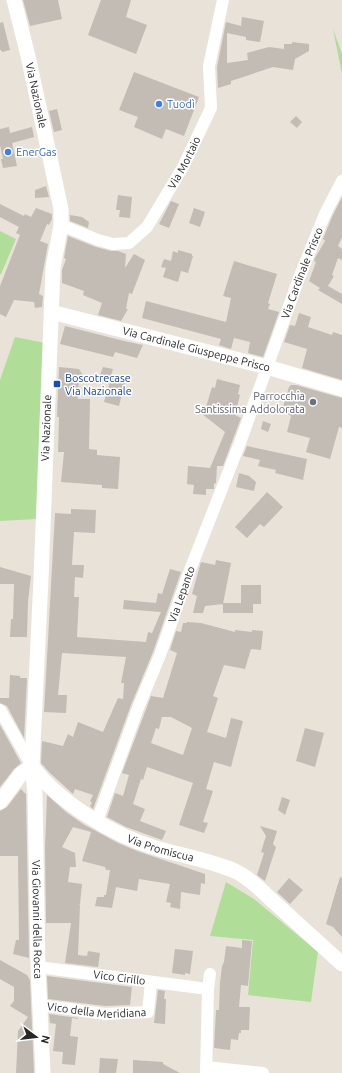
<svg xmlns="http://www.w3.org/2000/svg" width="342" height="1073" font-family="Ubuntu,sans-serif">
  <style>
    .green { fill: #b0de98 }
    .building { fill: #c2bcb5; fill-rule: evenodd }
    .lines { fill: none; stroke-linecap: round; stroke-linejoin: round }
    .minor { stroke: #fff; stroke-width: 12 }
    .tertiary { stroke: #fff; stroke-width: 15 }
    .shop-dot { fill: #3f7fe0; stroke: #fff; stroke-width: 1.5 }
    .transit-dot { fill: #1a4fb4; stroke: #fff; stroke-width: 1.5 }
    .worship-dot { fill: #6b7280; stroke: #fff; stroke-width: 1.5 }
    .labels { text-anchor: middle; dominant-baseline: central; stroke-width: 3; stroke-linejoin: round; paint-order: stroke }
    .street-label { font-size: 11px; fill: #272727; stroke: #fff }
    .shop-label { font-size: 11px; fill: #366cbe; stroke: #fff; text-anchor: start }
    .transit-label { font-size: 11px; fill: #164399; stroke: #fff; text-anchor: start }
    .worship-label { font-size: 11px; fill: #5b616d; stroke: #fff; text-anchor: end }
  </style>
  <rect width="100%" height="100%" fill="#e9e2d9"/>
  <path class="green" d="M 333,29 L 342,54 L 342,74 Z
    M 0,231 L 16,239 L 1,274 L 0,274 Z
    M 15,337 L 45,343 L 37,519 L 0,521 L 0,380 Z
    M 226,882 L 254,899 L 318,952 L 311,1002 L 248,995 L 253,940 L 210,936 Z"/>
  <path class="building" d="M 23,0 L 58,0 L 62,19 L 30,26 Z
    M 101,0 L 131,0 L 126,17 L 147,25 L 136,54 L 88,35 Z
    M 242,17 L 264,21 L 260,42 L 246,40 L 246,37 L 227,33 L 227,63 L 248,60 L 247,53 L 269,47 L 284,49 L 284,44 L 292,44 L 292,42 L 309,44 L 309,51 L 295,59 L 293,70 L 273,67 L 231,81 L 231,84 L 218,88 L 217,67 L 226,22 L 241,26 Z
    M 3,22 L 10,50 L 2,52 L 1,50 L 0,50 L 0,23 Z
    M 134,72 L 199,97 L 184,136 L 166,129 L 162,139 L 134,127 L 138,117 L 119,110 Z
    M 57,109 L 62,130 L 54,132 L 49,111 Z
    M 296,116 L 302,122 L 297,128 L 290,122 Z
    M 9,127 L 10,133 L 32,127 L 34,137 L 12,143 L 17,166 L 3,168 L 1,159 L 3,159 L 0,145 L 0,129 Z
    M 46,186 L 49,197 L 35,198 L 35,190 Z
    M 118,195 L 132,197 L 130,218 L 119,217 L 120,210 L 116,210 Z
    M 342,197 L 342,237 L 338,246 L 342,249 L 342,260 L 338,258 L 332,275 L 334,276 L 328,286 L 342,294 L 342,304 L 318,290 L 320,288 L 309,281 L 316,262 L 314,261 L 315,258 L 325,241 L 323,239 L 332,217 Z
    M 171,201 L 179,204 L 169,228 L 159,224 Z
    M 0,204 L 24,216 L 25,214 L 31,217 L 36,208 L 52,214 L 52,219 L 49,225 L 47,224 L 40,241 L 48,244 L 39,294 L 43,296 L 42,307 L 35,308 L 34,302 L 14,300 L 6,317 L 0,314 L 0,286 L 20,235 L 16,233 L 19,227 L 0,217 Z
    M 194,208 L 205,212 L 200,227 L 189,223 Z
    M 70,215 L 82,217 L 89,222 L 88,228 L 70,221 Z
    M 68,236 L 96,247 L 111,251 L 118,251 L 126,254 L 125,268 L 134,254 L 145,260 L 132,294 L 129,293 L 126,309 L 128,309 L 121,321 L 98,315 L 102,303 L 83,295 L 84,291 L 62,283 L 62,270 L 66,259 L 64,258 Z
    M 178,250 L 192,254 L 192,256 L 193,256 L 188,273 L 181,271 L 178,282 L 163,277 L 166,268 L 161,267 L 164,259 L 171,261 L 173,251 L 178,253 Z
    M 234,261 L 277,274 L 268,303 L 270,304 L 268,309 L 279,312 L 263,357 L 248,353 L 250,342 L 234,338 L 231,349 L 219,345 L 221,339 L 142,318 L 146,301 L 226,322 L 231,298 L 223,296 Z
    M 299,313 L 311,317 L 308,327 L 332,335 L 333,332 L 342,335 L 342,380 L 302,368 L 307,349 L 284,342 L 290,325 L 295,326 Z
    M 65,326 L 124,341 L 143,345 L 137,358 L 115,352 L 113,357 L 60,344 Z
    M 59,367 L 79,369 L 84,377 L 79,377 L 78,399 L 90,399 L 89,449 L 97,450 L 97,455 L 120,457 L 118,489 L 102,488 L 102,485 L 61,482 L 64,452 L 58,452 L 59,417 L 57,417 Z
    M 103,367 L 113,369 L 110,379 L 99,378 Z
    M 112,375 L 126,378 L 119,406 L 104,402 Z
    M 217,379 L 240,385 L 238,394 L 240,395 L 235,415 L 241,418 L 223,466 L 217,466 L 216,483 L 214,484 L 214,489 L 206,489 L 206,495 L 193,494 L 194,485 L 187,484 L 188,466 L 210,468 L 225,432 L 202,414 L 206,407 L 212,387 L 215,388 Z
    M 291,385 L 296,385 L 342,398 L 342,428 L 339,427 L 330,459 L 306,452 L 310,438 L 287,432 L 291,416 L 282,410 L 289,387 Z
    M 263,421 L 271,424 L 268,432 L 261,429 Z
    M 247,446 L 307,459 L 303,480 L 275,473 L 276,470 L 258,466 L 260,460 L 243,456 Z
    M 239,473 L 249,476 L 256,482 L 254,491 L 236,487 Z
    M 267,492 L 283,507 L 264,527 L 260,524 L 247,538 L 235,527 Z
    M 71,509 L 96,510 L 95,533 L 74,532 L 72,565 L 84,565 L 83,578 L 75,577 L 74,597 L 79,597 L 77,637 L 146,642 L 148,632 L 152,633 L 161,612 L 123,609 L 124,600 L 156,603 L 158,593 L 162,594 L 170,569 L 181,572 L 153,652 L 131,705 L 93,809 L 90,806 L 92,803 L 90,801 L 93,795 L 75,789 L 73,794 L 50,773 L 41,763 L 42,741 L 63,746 L 68,734 L 73,737 L 78,722 L 103,732 L 118,698 L 123,699 L 124,683 L 121,683 L 126,657 L 62,653 L 58,695 L 67,695 L 66,713 L 44,712 L 55,513 L 71,514 Z
    M 216,560 L 231,563 L 223,604 L 205,606 L 203,613 L 193,613 L 197,596 L 192,594 L 201,562 L 215,565 Z
    M 0,567 L 31,576 L 28,601 L 27,637 L 10,637 L 11,619 L 13,619 L 14,584 L 0,584 Z
    M 241,585 L 261,585 L 261,604 L 253,604 L 253,613 L 223,613 L 223,603 L 241,603 Z
    M 187,622 L 201,623 L 235,632 L 235,630 L 252,632 L 252,630 L 263,631 L 261,650 L 251,649 L 245,669 L 224,665 L 213,696 L 218,698 L 207,732 L 226,738 L 231,718 L 243,721 L 231,767 L 214,762 L 206,789 L 213,791 L 203,822 L 208,823 L 204,833 L 179,825 L 193,783 L 147,767 L 143,780 L 141,779 L 133,804 L 145,809 L 140,821 L 166,831 L 162,840 L 126,827 L 107,817 L 115,793 L 123,796 L 129,775 L 122,773 L 151,696 L 163,698 L 177,653 L 170,650 L 176,631 L 181,632 L 183,623 L 187,623 ZM 162,717 L 171,717 L 192,728 L 183,755 L 151,743 L 156,728 L 159,729 Z
    M 10,675 L 20,676 L 20,678 L 27,678 L 24,738 L 7,706 L 0,703 L 0,698 L 9,698 Z
    M 0,725 L 21,763 L 14,769 L 0,787 Z
    M 305,728 L 324,733 L 315,767 L 296,761 Z
    M 21,789 L 26,794 L 29,958 L 13,954 L 16,940 L 19,940 L 18,856 L 0,856 L 0,811 L 7,807 Z
    M 47,795 L 66,812 L 83,824 L 118,843 L 137,851 L 205,874 L 205,884 L 201,883 L 200,895 L 181,892 L 180,909 L 170,907 L 171,903 L 166,902 L 170,884 L 139,879 L 137,891 L 116,887 L 112,908 L 95,906 L 97,897 L 104,897 L 104,895 L 106,895 L 110,870 L 106,870 L 105,867 L 82,861 L 91,832 L 73,827 L 62,847 L 75,853 L 76,867 L 70,867 L 68,882 L 82,884 L 80,904 L 79,904 L 80,905 L 78,955 L 87,956 L 88,951 L 100,953 L 98,967 L 65,963 L 71,923 L 46,923 L 45,847 Z
    M 282,797 L 290,800 L 285,815 L 278,810 Z
    M 260,826 L 277,831 L 273,844 L 276,847 L 265,881 L 257,875 L 264,853 L 261,852 L 266,836 Z
    M 340,877 L 342,878 L 342,937 L 333,927 L 326,924 Z
    M 289,878 L 303,890 L 290,904 L 277,892 Z
    M 242,940 L 252,941 L 248,986 L 241,985 L 239,1007 L 250,1007 L 249,1030 L 241,1030 L 241,1033 L 239,1033 L 238,1040 L 231,1039 L 230,1050 L 214,1048 L 216,1010 L 219,1010 L 220,983 L 222,966 L 224,962 L 226,946 L 242,948 Z
    M 175,949 L 193,951 L 190,974 L 185,973 L 185,975 L 172,973 Z
    M 0,960 L 27,975 L 30,980 L 34,1073 L 16,1073 L 18,1031 L 28,1017 L 10,1006 L 14,1001 L 14,987 L 0,979 Z
    M 47,976 L 132,987 L 130,1005 L 105,1006 L 48,999 Z
    M 158,990 L 165,991 L 164,999 L 166,999 L 165,1024 L 154,1023 Z
    M 49,1014 L 78,1018 L 78,1019 L 72,1018 L 70,1036 L 78,1037 L 75,1065 L 62,1064 L 63,1052 L 53,1051 L 56,1024 L 50,1023 Z
    M 100,1058 L 118,1059 L 116,1073 L 99,1073 Z
    M 133,1060 L 163,1062 L 163,1064 L 180,1073 L 133,1073 Z"/>
  <g class="lines">
    <g class="minor">
      <path id="s1" d="M 61,225 L 98,240 L 113,244 L 129,243 L 147,227 L 183,167 L 211,108 L 209,66 L 223,0"/>
      <path d="M 0,710 L 32,766"/>
      <path id="s2" d="M 97,821 L 138,708 L 160,655 L 190,570 L 241,440 L 299,278 L 325,214 L 342,181"/>
      <path id="s3" d="M 38,967 L 208,989"/>
      <path id="s4" d="M 40,1005 L 105,1014 L 148,1012 L 151,982"/>
      <path d="M 206,1067 L 263,1073"/>
      <path d="M 206,1073 L 208,989 L 210,974"/>
    </g>
    <g class="tertiary">
      <path id="s5" d="M 14,0 L 28,56 L 61,209 L 61,225 L 53,268 L 41,579 L 32,766 L 35,793 L 38,967 L 43,1073"/>
      <path id="s6" d="M 51,312 L 267,367 L 342,389"/>
      <path id="s7" d="M 32,766 C 58,802 114,836 156,848 C 183,856 209,860 235,871 C 250,878 263,892 275,903 C 297,923 320,944 342,964"/>
      <path d="M 0,802 L 21,774 L 32,766"/>
    </g>
  </g>
  <g class="shop-dot">
    <circle cx="159" cy="104" r="4"/>
    <circle cx="8" cy="152" r="4"/>
  </g>
  <rect class="transit-dot" x="53" y="380" width="8" height="8" rx="2"/>
  <circle class="worship-dot" cx="313" cy="402" r="4"/>
  <g class="labels">
    <g class="street-label">
      <text stroke="none"><textPath href="#s5" startOffset="98">Via Nazionale</textPath></text>
      <text stroke="none"><textPath href="#s1" startOffset="170">Via Mortaio</textPath></text>
      <text stroke="none"><textPath href="#s2" startOffset="585">Via Cardinale Prisco</textPath></text>
      <text stroke="none"><textPath href="#s6" startOffset="150">Via Cardinale Giuspeppe Prisco</textPath></text>
      <text transform="translate(46 428) rotate(-88)">Via Nazionale</text>
      <text stroke="none"><textPath href="#s2" startOffset="242">Via Lepanto</textPath></text>
      <text stroke="none"><textPath href="#s7" startOffset="155">Via Promiscua</textPath></text>
      <text stroke="none"><textPath href="#s5" startOffset="926">Via Giovanni della Rocca</textPath></text>
      <text stroke="none"><textPath href="#s3" startOffset="82">Vico Cirillo</textPath></text>
      <text stroke="none"><textPath href="#s4" startOffset="57">Vico della Meridiana</textPath></text>
    </g>
    <g class="shop-label">
      <text x="167" y="104">Tuodì</text>
      <text x="16" y="152">EnerGas</text>
    </g>
    <g class="transit-label">
      <text x="65" y="378">Boscotrecase<tspan x="65" dy="13">Via Nazionale</tspan></text>
    </g>
    <g class="worship-label">
      <text x="305" y="396">Parrocchia<tspan x="305" dy="13">Santissima Addolorata</tspan></text>
    </g>
  </g>
  <g transform="translate(36 1037) rotate(105)" stroke="#ffffff" stroke-width="3" paint-order="stroke">
  <path d="M0-3L7 15L0 10L-7 15Z" fill="#272727"/>
  <text y="-6" font-size="11" font-weight="bold" text-anchor="middle" fill="#272727">N</text>
  </g>
</svg>
